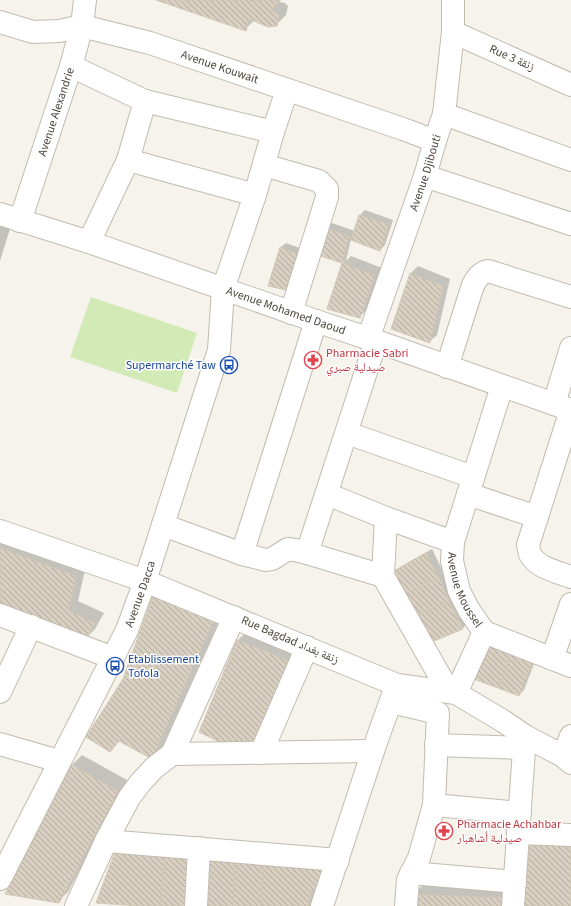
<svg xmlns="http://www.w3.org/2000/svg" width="571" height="906" font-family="'Source Sans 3','Noto Naskh Arabic',sans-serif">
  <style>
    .green { fill: #d2eab5 }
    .shadow { fill: #0003 }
    .building { fill: url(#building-back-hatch); stroke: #d3c7b4 }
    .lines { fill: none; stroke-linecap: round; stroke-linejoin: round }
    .minor-casing { stroke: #c2bbae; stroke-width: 24 }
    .minor { stroke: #fff; stroke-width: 22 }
    .labels { text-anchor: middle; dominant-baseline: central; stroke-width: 3; stroke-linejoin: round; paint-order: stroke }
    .street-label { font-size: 12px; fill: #4b4439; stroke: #fff }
    .health-label { font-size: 12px; fill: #be3a42; stroke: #fff; text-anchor: start }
    .transit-label { font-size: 12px; fill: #164399; stroke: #fff; text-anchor: end }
  </style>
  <defs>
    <pattern id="building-back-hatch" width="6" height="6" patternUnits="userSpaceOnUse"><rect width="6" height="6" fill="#d8cfc1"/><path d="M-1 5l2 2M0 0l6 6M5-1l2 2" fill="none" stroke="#b1aa9e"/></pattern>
  </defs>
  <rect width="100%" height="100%" fill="#f6f3ec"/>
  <path class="green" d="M 91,297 L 197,333 L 177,393 L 70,357 Z"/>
  <path class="shadow" d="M 159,0 L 281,0 L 279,2 L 285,3 L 288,6 L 286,15 L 276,25 L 255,20 L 245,29 Z
    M 365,210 L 393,220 L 385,245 L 380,250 L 351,239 L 346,261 L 351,256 L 382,268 L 367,310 L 359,317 L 328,308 L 344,262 L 319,254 L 327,228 L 332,223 L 355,231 L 360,215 Z
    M 0,226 L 10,229 L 0,261 Z
    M 286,243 L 308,251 L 290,290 L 281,247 Z
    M 418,266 L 450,279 L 437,335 L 429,342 L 393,328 L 411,273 Z
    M 0,534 L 86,566 L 78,601 L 104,613 L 95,629 L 85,639 L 0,611 Z
    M 432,549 L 468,623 L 463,628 L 429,642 L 395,572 L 400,567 Z
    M 224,610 L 162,748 L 152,758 L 120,740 L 110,750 L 124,679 Z
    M 248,630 L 303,653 L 200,732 L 238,640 Z
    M 490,645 L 537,656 L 524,690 L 519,695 Z
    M 82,755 L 127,780 L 68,892 L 58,901 L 72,765 Z
    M 329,859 L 314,906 L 205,906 Z
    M 423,885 L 513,888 L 512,906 L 413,894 Z"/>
  <path class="building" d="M 156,0 L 247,0 L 254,2 L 255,0 L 280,0 L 271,11 L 275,12 L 279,16 L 277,26 L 268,27 L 249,19 L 246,31 Z
    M 359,215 L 389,224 L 380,251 L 351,240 Z
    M 326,228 L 349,236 L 342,263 L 318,255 Z
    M 280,247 L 303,256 L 291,291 L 268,286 Z
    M 342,263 L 375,275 L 360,318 L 327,309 Z
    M 410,273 L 443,286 L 430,343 L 391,329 Z
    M 0,548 L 76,576 L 69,611 L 95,623 L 85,640 L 0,612 Z
    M 426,553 L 438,576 L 403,595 L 394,571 Z
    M 438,576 L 449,601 L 416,616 L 403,595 Z
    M 154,593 L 214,620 L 152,759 L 119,741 L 110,752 L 86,737 L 123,679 Z
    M 449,601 L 463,629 L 429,643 L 416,616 Z
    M 237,640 L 294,663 L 256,747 L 228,746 L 199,732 Z
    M 489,645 L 512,653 L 498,688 L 474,679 Z
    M 512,653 L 533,661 L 519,696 L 498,688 Z
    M 71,764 L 118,791 L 59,903 L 5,894 Z
    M 522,837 L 571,842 L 571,906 L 516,906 Z
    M 116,849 L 165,854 L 160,906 L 138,906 L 96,903 Z
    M 165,854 L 189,855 L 186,906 L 160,906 Z
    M 206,856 L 235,857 L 233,906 L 204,906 Z
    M 235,857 L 264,859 L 261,906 L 233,906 Z
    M 264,859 L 321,867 L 321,887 L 311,891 L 308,906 L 261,906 Z
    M 412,894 L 504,898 L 503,906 L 411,906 Z"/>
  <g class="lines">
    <defs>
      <g id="minor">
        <path id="s1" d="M 0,22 L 33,32 L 59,31 L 82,26 L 150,43 L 403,129 L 435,141"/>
        <path d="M 453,32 L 571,85"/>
        <path d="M 71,66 L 145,101 L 273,132"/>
        <path d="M 444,114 L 571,160"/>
        <path d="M 128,160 L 255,195"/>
        <path d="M 264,165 L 319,181 L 327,189 L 327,197 L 291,313"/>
        <path d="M 425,176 L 571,224"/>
        <path id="s2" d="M 0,214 L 89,242 L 316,321 L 376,341 L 571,410"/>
        <path id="s3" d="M 20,221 L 71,66 L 82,26 L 85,0"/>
        <path d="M 89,242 L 128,160 L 145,101"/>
        <path id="s4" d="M 368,339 L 425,176 L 435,141 L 444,114 L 453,32 L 453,0"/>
        <path d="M 376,341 L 307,553 L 383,576 L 386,518 L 453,542"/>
        <path d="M 447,367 L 473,285 C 477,278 480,273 488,271 L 571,297"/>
        <path id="s5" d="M 502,386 L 453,542 L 452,561 L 459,591 L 469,610 L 484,632 L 571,666"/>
        <path d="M 554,404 L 571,348"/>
        <path d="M 571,410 L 528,545 C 529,548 529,552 530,554 C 537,568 558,572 571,577"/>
        <path d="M 347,433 L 473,477"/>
        <path d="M 327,494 L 386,518"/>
        <path d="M 468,494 L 537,517"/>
        <path d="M 163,525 L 242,554 L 266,560 L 272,559 L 288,549 L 295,550 L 307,553"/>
        <path d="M 0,531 L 145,581 L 397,685 L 456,693 L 503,721 L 525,736 L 563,756 L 571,763"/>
        <path d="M 242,554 L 316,321"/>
        <path d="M 383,576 L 449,692"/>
        <path d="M 0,615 L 113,658"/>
        <path d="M 552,659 L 571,604"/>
        <path d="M 0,692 L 31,626"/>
        <path d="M 456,693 L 484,632"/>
        <path d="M 391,702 L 438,713 L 434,805 L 419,858 L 408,880 L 406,906"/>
        <path d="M 0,744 L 59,761"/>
        <path d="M 436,745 L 524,748"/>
        <path d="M 261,753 L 307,647"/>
        <path d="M 172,754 L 234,617"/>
        <path d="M 563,756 L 571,736"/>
        <path d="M 434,805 L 520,813"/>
        <path d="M 518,833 L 571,835"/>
        <path d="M 106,841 L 338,860"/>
        <path d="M 411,873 L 515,882"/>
        <path id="s6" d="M 0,879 L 127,630 L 145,581 L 219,350 L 223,289 L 255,195 L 273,132 L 287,90"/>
        <path d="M 76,906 L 106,841 L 129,798 L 140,783 L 154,768 L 172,754 L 373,751"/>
        <path d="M 196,906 L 199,848"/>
        <path d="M 322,906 L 373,751 L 395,689"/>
        <path d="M 513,906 L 525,736"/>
      </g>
    </defs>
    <use href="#minor" class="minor-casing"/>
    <use href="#minor" class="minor"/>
  </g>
  <defs>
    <symbol id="pharmacy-ring" viewBox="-11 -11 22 22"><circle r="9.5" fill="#fff" stroke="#e0444e" stroke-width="1.5"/><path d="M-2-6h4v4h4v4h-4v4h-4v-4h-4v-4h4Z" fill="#e0444e"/></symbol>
    <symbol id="bus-ring" viewBox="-11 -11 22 22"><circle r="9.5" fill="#fff" stroke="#1a4fb4" stroke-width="1.5"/><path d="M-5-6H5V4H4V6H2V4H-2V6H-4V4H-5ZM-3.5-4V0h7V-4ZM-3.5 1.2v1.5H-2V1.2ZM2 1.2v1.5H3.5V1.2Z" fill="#1a4fb4"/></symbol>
  </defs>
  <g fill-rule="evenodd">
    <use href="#pharmacy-ring" x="303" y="350" width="20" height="20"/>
    <use href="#bus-ring" x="219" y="355" width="20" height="20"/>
    <use href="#bus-ring" x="105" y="656" width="20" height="20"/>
    <use href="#pharmacy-ring" x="434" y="821" width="20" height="20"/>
  </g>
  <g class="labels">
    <g class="street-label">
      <text transform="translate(512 58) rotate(24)">Rue 3 زنقة</text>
      <text stroke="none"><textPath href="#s1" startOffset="228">Avenue Kouwait</textPath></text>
      <text stroke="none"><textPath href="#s3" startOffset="115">Avenue Alexandrie</textPath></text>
      <text stroke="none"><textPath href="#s4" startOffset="176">Avenue Djibouti</textPath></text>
      <text stroke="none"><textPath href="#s2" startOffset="302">Avenue Mohamed Daoud</textPath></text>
      <text stroke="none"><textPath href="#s5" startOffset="214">Avenue Moussel</textPath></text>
      <text stroke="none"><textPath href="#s6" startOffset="318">Avenue Dacca</textPath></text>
      <text transform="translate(290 640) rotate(23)">Rue Bagdad زنقة بغداد</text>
    </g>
    <g class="health-label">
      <text x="326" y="353">Pharmacie Sabri<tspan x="326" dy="14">صيدلية صبري</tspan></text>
      <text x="457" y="824">Pharmacie Achahbar<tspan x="457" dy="14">صيدلية أشاهبار</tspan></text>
    </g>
    <g class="transit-label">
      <text x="216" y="365">Supermarché Taw</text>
      <text x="128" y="659" text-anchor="start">Etablissement<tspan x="128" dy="14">Tofola</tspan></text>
    </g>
  </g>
</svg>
